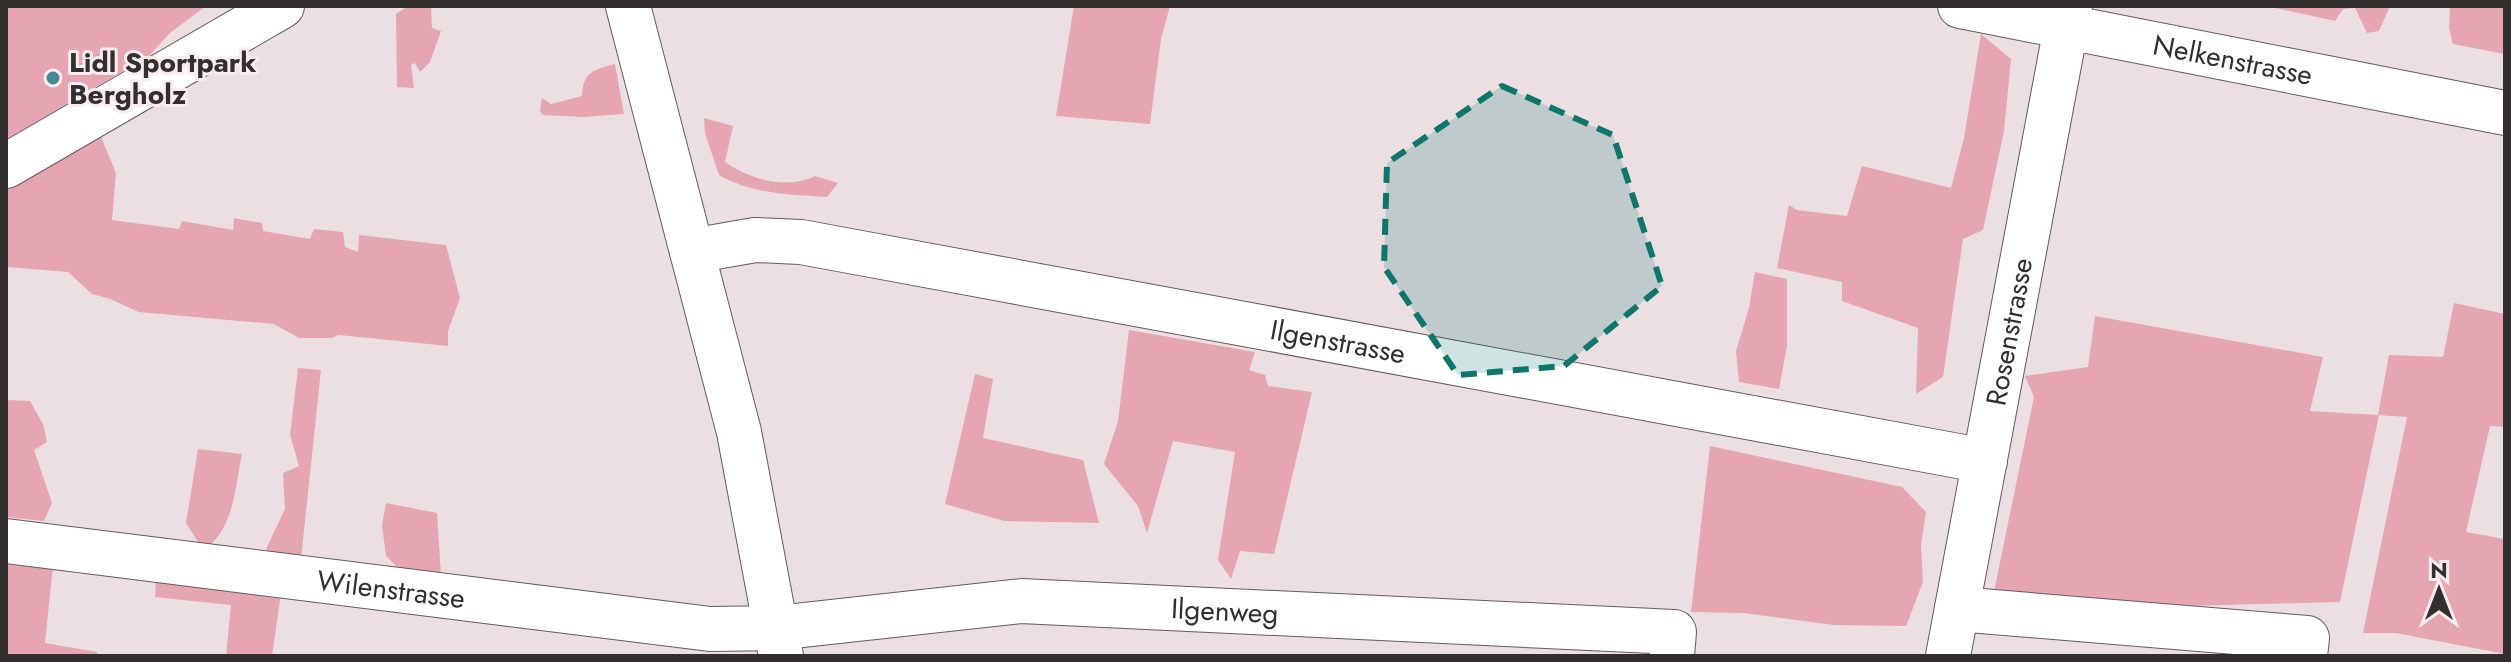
<svg xmlns="http://www.w3.org/2000/svg" width="2511" height="662" font-family="Jost,sans-serif">
  <style>
    .green { fill: #e5a6b1 }
    .lines { fill: none; stroke-linecap: round; stroke-linejoin: round }
    .minor-casing { stroke: #655b5c; stroke-width: 46 }
    .minor { stroke: #fff; stroke-width: 44 }
    .marked { fill: #0f766e; fill-opacity: 0.2; stroke: #0f766e; stroke-width: 6; stroke-dasharray: 16 10; stroke-linejoin: round }
    .poi-dot { fill: #438a93; stroke: #f8ecee; stroke-width: 3 }
    .labels { text-anchor: middle; dominant-baseline: central; stroke-width: 6; stroke-linejoin: round; paint-order: stroke }
    .street-label { font-size: 28px; fill: #332f2f; stroke: #f8ecee }
    .poi-label { font-size: 28px; font-weight: bold; fill: #332f2f; stroke: #f8ecee; text-anchor: start }
  </style>
  <rect width="100%" height="100%" fill="#ebdfe1"/>
  <path class="green" d="M 6,6 L 206,6 L 170,33 L 150,55 L 6,140 Z
    M 408,6 L 431,6 L 432,28 L 441,31 L 430,62 L 420,72 L 415,63 L 411,65 L 414,88 L 397,87 L 396,14 Z
    M 1074,6 L 1170,6 L 1161,39 L 1150,124 L 1056,116 Z
    M 2266,6 L 2390,6 L 2379,31 L 2367,33 L 2355,8 L 2343,9 L 2335,21 Z
    M 2450,6 L 2505,6 L 2505,54 L 2453,44 L 2449,28 Z
    M 1981,34 L 2011,59 L 2004,131 L 1983,230 L 1963,239 L 1943,377 L 1916,394 L 1918,328 L 1842,301 L 1842,282 L 1777,268 L 1789,205 L 1797,210 L 1847,216 L 1862,166 L 1951,188 L 1964,138 Z
    M 615,64 L 624,114 L 584,117 L 543,115 L 540,111 L 542,98 L 551,104 L 582,96 C 583,71 594,70 615,64 Z
    M 704,118 L 733,126 L 725,162 C 749,179 787,190 815,176 L 838,183 L 827,197 C 791,195 752,194 719,175 L 705,133 Z
    M 96,125 L 116,173 L 112,220 L 179,229 L 182,221 L 233,230 L 234,218 L 262,223 L 263,231 L 310,239 L 314,229 L 343,232 L 345,247 L 358,252 L 359,235 L 446,245 L 460,298 L 448,331 L 448,346 L 339,335 L 331,338 L 299,338 L 274,324 L 139,312 L 110,299 L 92,294 L 68,272 L 6,267 L 6,182 Z
    M 1755,272 L 1787,279 L 1787,346 L 1779,389 L 1739,382 L 1736,351 L 1749,308 Z
    M 2454,303 L 2505,314 L 2505,427 L 2490,426 L 2466,532 L 2505,539 L 2505,654 L 2396,633 L 2363,633 L 2407,417 L 2379,415 L 2340,602 L 1990,611 L 2034,397 L 2025,376 L 2088,367 L 2095,316 L 2323,357 L 2310,411 L 2378,415 L 2389,355 L 2443,357 Z
    M 1129,330 L 1255,352 L 1249,370 L 1265,375 L 1268,386 L 1312,392 L 1274,554 L 1240,551 L 1231,579 L 1218,560 L 1235,452 L 1173,441 L 1147,533 L 1138,506 L 1104,464 L 1118,421 Z
    M 298,368 L 321,370 L 301,559 L 272,555 L 266,549 L 285,509 L 283,473 L 299,466 L 290,435 Z
    M 975,374 L 993,379 L 983,438 L 1083,460 L 1099,523 L 1004,521 L 945,504 Z
    M 6,400 L 30,401 L 43,424 L 47,442 L 34,450 L 52,503 L 44,521 L 6,517 Z
    M 1710,446 L 1902,487 L 1926,512 L 1921,545 L 1923,582 L 1906,626 L 1833,625 L 1744,613 L 1691,612 Z
    M 198,449 L 242,454 C 235,487 234,531 203,550 L 186,523 Z
    M 386,503 L 437,513 L 441,576 L 405,575 L 386,556 L 382,525 Z
    M 6,560 L 53,566 L 45,643 L 97,652 L 97,656 L 6,656 Z
    M 156,580 L 281,593 L 272,656 L 226,656 L 231,605 L 155,597 Z"/>
  <g class="lines">
    <defs>
      <g id="minor">
        <path d="M 628,6 L 739,432 L 781,656"/>
        <path id="s1" d="M 1960,6 L 2505,113"/>
        <path d="M 6,166 L 282,6"/>
        <path id="s2" d="M 692,251 L 755,240 L 801,242 L 1985,461"/>
        <path id="s3" d="M 6,541 L 710,629 L 776,628 L 1021,601 L 1674,632 L 1672,656"/>
        <path d="M 1957,609 L 2307,638 L 2305,656"/>
        <path id="s4" d="M 1948,656 L 2070,6"/>
      </g>
    </defs>
    <use href="#minor" class="minor-casing"/>
    <use href="#minor" class="minor"/>
  </g>
  <path class="marked" d="M 1502,86 L 1613,135 L 1662,286 L 1564,366 L 1458,375 L 1384,267 L 1387,163 Z"/>
  <circle class="poi-dot" cx="53" cy="78" r="8"/>
  <g class="labels">
    <g class="street-label">
      <text stroke="none"><textPath href="#s1" startOffset="278">Nelkenstrasse</textPath></text>
      <text stroke="none"><textPath href="#s4" startOffset="330">Rosenstrasse</textPath></text>
      <text stroke="none"><textPath href="#s2" startOffset="656">Ilgenstrasse</textPath></text>
      <text stroke="none"><textPath href="#s3" startOffset="388">Wilenstrasse</textPath></text>
      <text stroke="none"><textPath href="#s3" startOffset="1226">Ilgenweg</textPath></text>
    </g>
    <g class="poi-label">
      <text x="69" y="62">Lidl Sportpark<tspan x="69" dy="32">Bergholz</tspan></text>
    </g>
  </g>
  <rect width="2511" height="662" fill="none" stroke="#332f2f" stroke-width="16"/>
  <g transform="translate(2439 590)" stroke="#f8ecee" stroke-width="6" paint-order="stroke">
  <path d="M0-6L14 30L0 20L-14 30Z" fill="#332f2f"/>
  <text y="-12" font-size="22" font-weight="bold" text-anchor="middle" fill="#332f2f">N</text>
  </g>
</svg>
